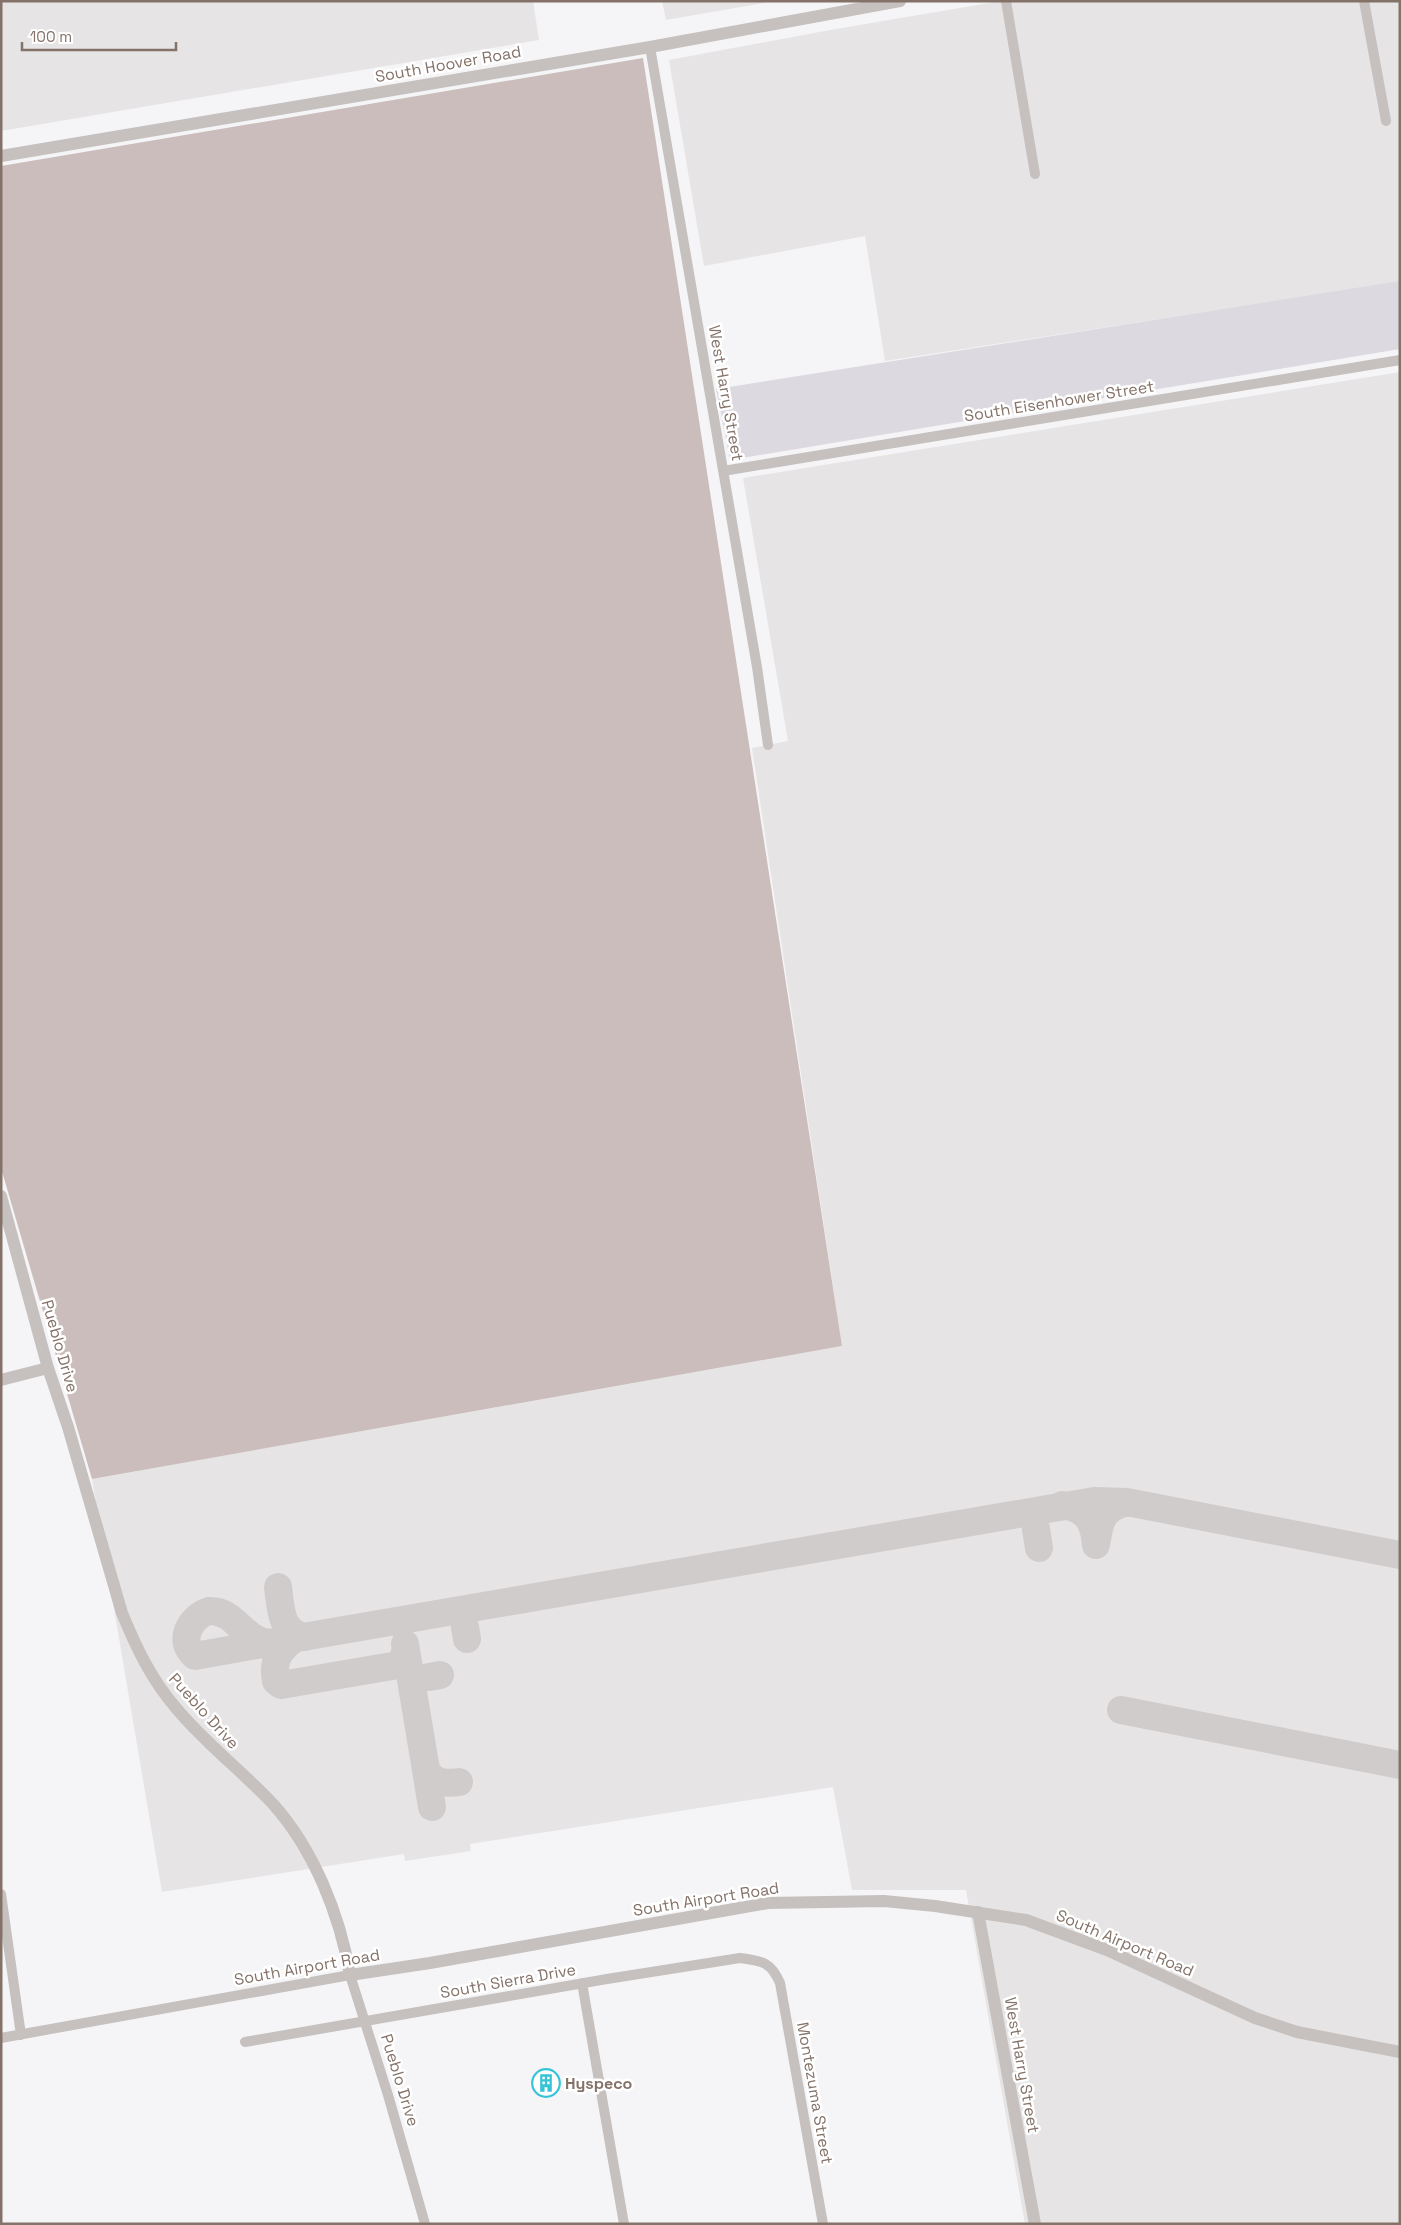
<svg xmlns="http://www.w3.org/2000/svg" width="1401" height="2225" font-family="'Space Grotesk',sans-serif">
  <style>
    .built { fill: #e6e4e5 }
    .green { fill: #dcd9e1 }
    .water { fill: #cabdbb }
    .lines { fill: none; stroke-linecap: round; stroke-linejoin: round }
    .taxiway { stroke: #d0cccc; stroke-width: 28 }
    .minor { stroke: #c6c1bf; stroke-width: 10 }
    .tertiary { stroke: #c6c1bf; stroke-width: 12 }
    .labels { text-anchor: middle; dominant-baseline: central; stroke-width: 5; stroke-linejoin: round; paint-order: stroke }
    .street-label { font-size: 16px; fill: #847269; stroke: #fff }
    .poi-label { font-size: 16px; font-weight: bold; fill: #847269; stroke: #fff; text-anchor: start }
  </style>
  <rect width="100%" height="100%" fill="#f5f5f7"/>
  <path class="built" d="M 1,1 L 533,1 L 539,40 L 1,131 Z
    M 662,1 L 775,1 L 666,20 Z
    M 1001,1 L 1400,1 L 1400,282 L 885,361 L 865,236 L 704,266 L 669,60 L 830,30 Z
    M 1400,372 L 1400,2224 L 1025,2224 L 966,1890 L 852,1890 L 833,1787 L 470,1844 L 471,1851 L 405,1861 L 404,1854 L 162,1892 L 92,1479 L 842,1346 L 752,748 L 788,741 L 743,478 Z"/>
  <path class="green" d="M 1400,281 L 1400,349 L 730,460 L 716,389 Z"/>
  <path class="water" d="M 643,58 L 842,1346 L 92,1479 L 1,1168 L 1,166 Z"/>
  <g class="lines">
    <path class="taxiway" d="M 1062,1505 C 1087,1509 1094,1521 1096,1545 C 1100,1521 1101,1509 1127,1502
      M 1036,1529 L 1039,1548
      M 278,1587 C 281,1609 280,1633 306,1637
      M 465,1627 L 467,1639
      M 294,1639 C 279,1650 272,1661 276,1681 L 281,1685 L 398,1665 L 403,1659 L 405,1652
      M 268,1643 L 195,1656 C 177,1641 190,1617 209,1611 C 235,1610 242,1639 268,1643 L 1094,1501 L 1127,1502 L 1400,1555
      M 405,1644 L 426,1770
      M 429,1677 L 440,1675
      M 1121,1710 L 1400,1765
      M 432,1807 L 426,1770 C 434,1783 445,1784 459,1782"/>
    <path class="minor" d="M 1006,1 L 1035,174
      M 1364,1 L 1386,121
      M 650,47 L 757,667 L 768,745
      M 723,471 L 1400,360
      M 1,1894 L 21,2035
      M 582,1983 L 624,2224
      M 1,2038 L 350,1975 L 388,2095 L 425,2224
      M 245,2042 L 607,1979 L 740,1958 C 763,1961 771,1962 780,1983 L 823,2224"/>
    <path class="tertiary" d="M 1,156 L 650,47 L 900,1
      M 1,1196 L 48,1368 L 68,1427 L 122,1613 C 136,1647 151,1679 176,1708 C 205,1743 242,1771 273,1804 C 314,1850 340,1915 350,1975 L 430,1963 L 768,1903 L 884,1901 L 935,1906 L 1026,1920 L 1107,1950 L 1255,2018 L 1297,2032 L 1400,2052
      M 1,1380 L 48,1368
      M 978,1912 L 1035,2224"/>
  </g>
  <defs>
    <symbol id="building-ring" viewBox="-11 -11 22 22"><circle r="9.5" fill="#fff" stroke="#35c4d7" stroke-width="1.5"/><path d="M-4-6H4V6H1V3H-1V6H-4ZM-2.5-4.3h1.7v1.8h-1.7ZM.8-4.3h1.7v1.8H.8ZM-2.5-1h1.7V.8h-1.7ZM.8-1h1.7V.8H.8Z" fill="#35c4d7"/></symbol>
  </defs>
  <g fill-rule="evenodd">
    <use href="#building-ring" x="530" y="2067" width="32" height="32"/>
  </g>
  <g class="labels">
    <g class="street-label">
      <text transform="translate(448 64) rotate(-10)">South Hoover Road</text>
      <text transform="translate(726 393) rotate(80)">West Harry Street</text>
      <text transform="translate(1059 401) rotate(-9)">South Eisenhower Street</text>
      <text transform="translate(60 1346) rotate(74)">Pueblo Drive</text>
      <text transform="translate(204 1711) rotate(48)">Pueblo Drive</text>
      <text transform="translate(706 1899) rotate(-9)">South Airport Road</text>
      <text transform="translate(1125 1943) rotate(23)">South Airport Road</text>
      <text transform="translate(307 1967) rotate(-10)">South Airport Road</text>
      <text transform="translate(508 1981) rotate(-10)">South Sierra Drive</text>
      <text transform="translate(1022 2065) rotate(80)">West Harry Street</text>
      <text transform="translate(400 2080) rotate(73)">Pueblo Drive</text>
      <text transform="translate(815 2093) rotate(80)">Montezuma Street</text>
    </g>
    <g class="poi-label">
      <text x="565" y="2083">Hyspeco</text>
    </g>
  </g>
  <rect width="1401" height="2225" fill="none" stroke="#847269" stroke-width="5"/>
  <path d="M22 42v8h154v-8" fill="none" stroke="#847269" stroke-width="2.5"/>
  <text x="30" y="42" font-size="15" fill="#847269" stroke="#ffffff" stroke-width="4" paint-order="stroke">100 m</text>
</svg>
